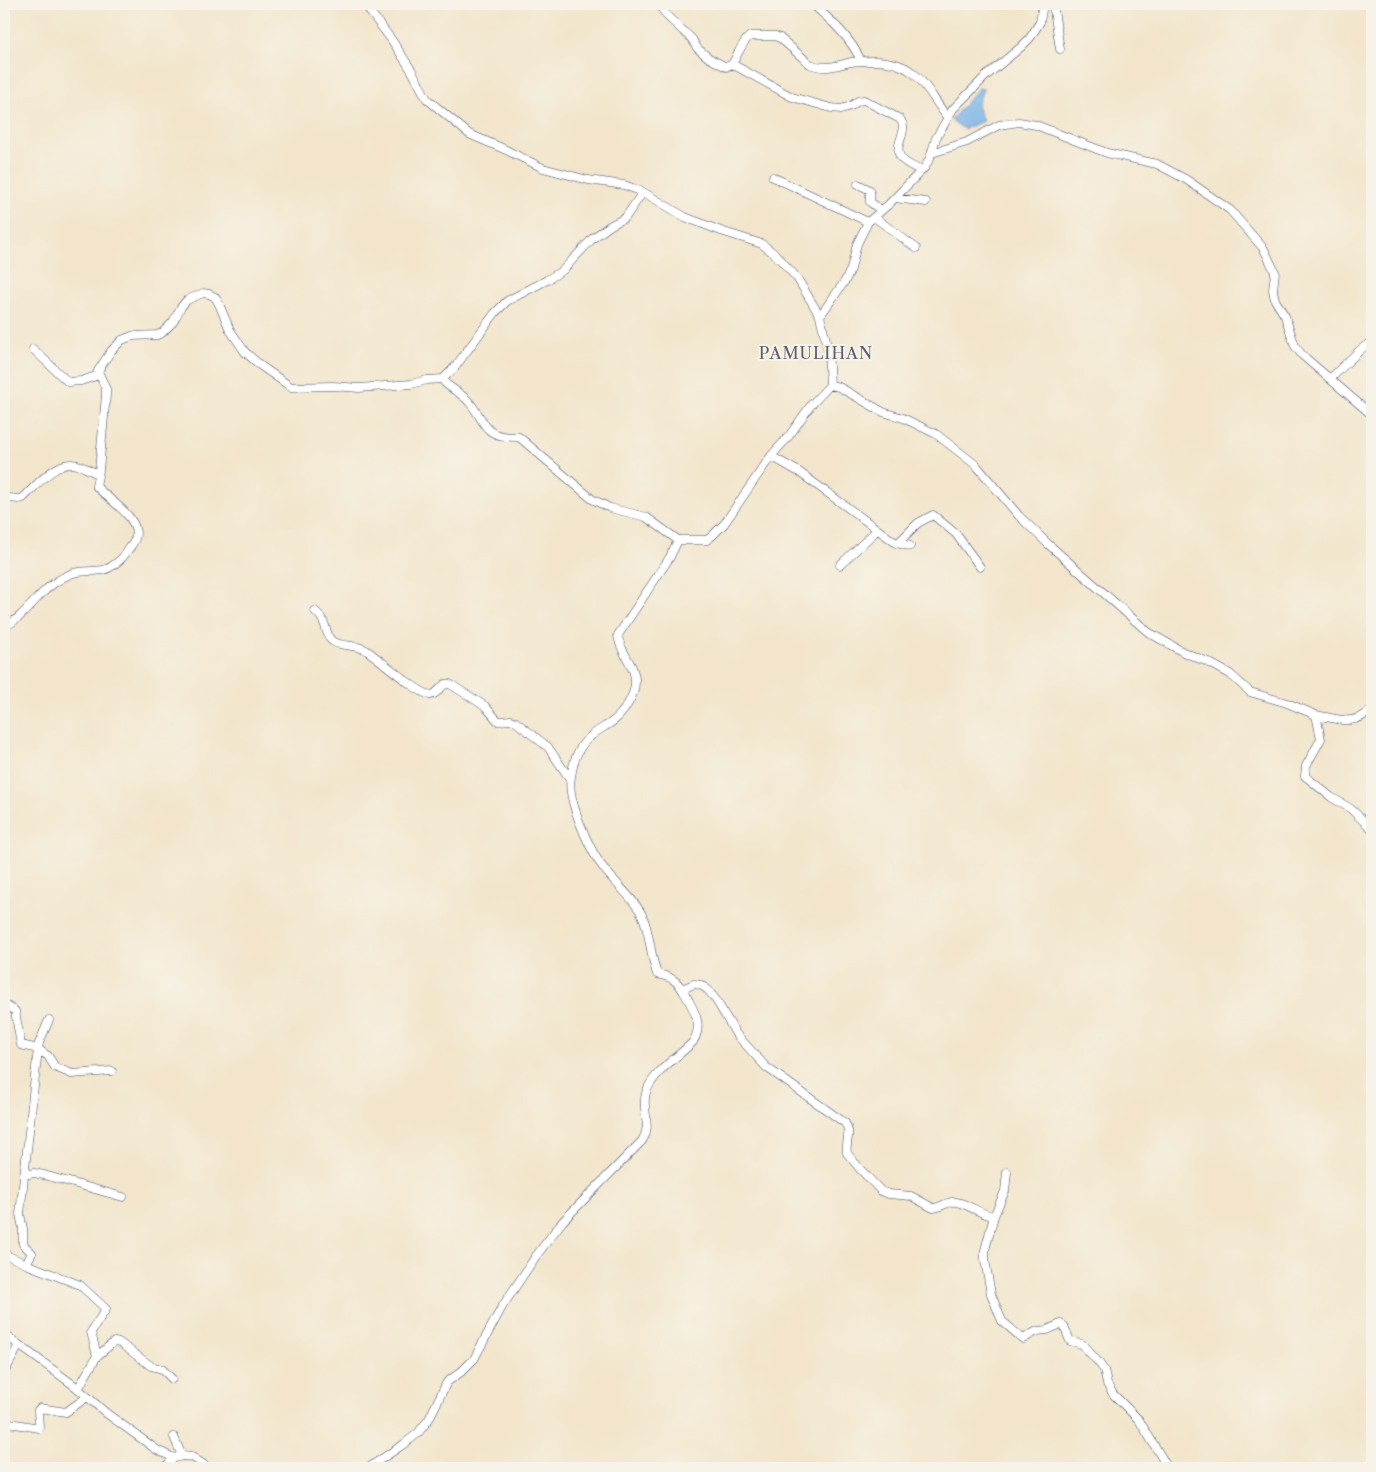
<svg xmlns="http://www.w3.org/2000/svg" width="1376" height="1472" font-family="'Libre Caslon Text',serif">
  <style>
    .water { fill: #78b2e8; stroke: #4a70a3 }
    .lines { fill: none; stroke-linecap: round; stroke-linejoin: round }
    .minor-casing { stroke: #3b4a6e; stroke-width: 9 }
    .minor { stroke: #fff; stroke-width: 8 }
    .labels { text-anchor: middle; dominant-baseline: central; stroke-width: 4; stroke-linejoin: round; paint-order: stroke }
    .quarter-label { font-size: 16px; letter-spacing: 1px; fill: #5f5e70; stroke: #f7f3e8 }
  </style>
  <rect width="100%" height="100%" fill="#f7f3e8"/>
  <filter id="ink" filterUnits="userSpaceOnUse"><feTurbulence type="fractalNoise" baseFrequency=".02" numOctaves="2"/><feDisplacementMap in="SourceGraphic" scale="10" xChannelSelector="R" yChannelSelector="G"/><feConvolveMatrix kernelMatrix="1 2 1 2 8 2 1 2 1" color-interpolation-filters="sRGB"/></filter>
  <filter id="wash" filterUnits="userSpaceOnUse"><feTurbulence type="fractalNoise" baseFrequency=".0096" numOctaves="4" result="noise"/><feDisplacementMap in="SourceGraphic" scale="20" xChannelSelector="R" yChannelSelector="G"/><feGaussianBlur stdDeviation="1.12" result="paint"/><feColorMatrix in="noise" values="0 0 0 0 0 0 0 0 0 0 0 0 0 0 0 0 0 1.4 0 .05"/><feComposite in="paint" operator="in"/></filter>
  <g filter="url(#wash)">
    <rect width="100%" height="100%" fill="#f2e5cb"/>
    <path class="water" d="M 979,88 L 983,89 L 977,106 L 983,121 L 964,129 L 951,120 Z"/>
  </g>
  <g filter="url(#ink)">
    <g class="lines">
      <defs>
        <path id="minor" d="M 364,4 L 391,39 L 412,71 L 427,99 L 469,134 L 504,149 L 543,168 L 588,180 L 624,185 L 643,192 L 685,217 L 721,231 L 762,244 L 776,255 L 797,278 L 820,316
          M 658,4 L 668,17 L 692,39 L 697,48 L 709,58 L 726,67 L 732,64 L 792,97 L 831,108 L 841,109 L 851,106 L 858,101 L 864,100 L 900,119 C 910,132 892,145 901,158 C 905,164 915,167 921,171
          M 812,4 C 831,20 851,38 861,61
          M 1053,4 L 1060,49
          M 732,64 C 738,55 741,43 750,36 L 775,36 L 780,38 L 810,64 C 823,70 837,66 851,62 C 859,61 867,61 875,61 C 919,62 924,87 947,117
          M 932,153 L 967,142 L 999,125 L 1019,122 L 1036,125 L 1107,153 L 1157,164 L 1187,180 L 1230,210 L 1264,249 L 1275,272 L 1273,290 L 1275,300 L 1285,316 L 1295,346 L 1302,355 L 1372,415
          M 773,177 L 868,222
          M 858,184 L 870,190 L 870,202 L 881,210
          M 895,198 L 926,202
          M 874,217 L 916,248
          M 33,349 L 68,382 L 81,381 L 99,375
          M 443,379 L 445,383 C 453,390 464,395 470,403 C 489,427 483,437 519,437 L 592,499 L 610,508 L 646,517 L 678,540
          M 1330,379 L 1360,350 L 1372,341
          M 830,385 L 839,387 L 883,412 L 903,418 L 936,434 L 976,465 L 1019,516 L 1047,543 L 1148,632 L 1183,652 L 1208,662 L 1230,674 L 1250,692 L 1287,703 L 1316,715 L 1321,739 L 1306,766 L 1305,776 L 1331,797 L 1351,809 L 1372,829
          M 771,456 L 799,472 L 896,543 L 910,546
          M 4,499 C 11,496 17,501 23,498 C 35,487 54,463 72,464 C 80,464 91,471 98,474
          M 898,543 L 918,523 L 933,515 L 956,534 L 980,567
          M 840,565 L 877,530
          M 315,611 C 328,621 325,636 332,641 C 340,647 356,644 366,650 C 380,659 416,692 430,695 C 435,696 441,687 445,684 L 450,684 L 485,706 L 498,721 L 511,720 L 516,722 L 548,747 L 570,779
          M 4,627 C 26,617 37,592 59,580 C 78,568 83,573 103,570 C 112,568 122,559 127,552 C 129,548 134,543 135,539 C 142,518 107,499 96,486 L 99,470 L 106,395 L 106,389 L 98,371 L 111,351 L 122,340 L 132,336 L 157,335 L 162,333 L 173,322 L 181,307 L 187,300 L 203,293 L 209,294 L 215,297 L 219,304 L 230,330 L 245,352 L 261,366 L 291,387 L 333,386 L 359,388 L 411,384 L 427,380 L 443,379 L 455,367 L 495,313 L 507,301 L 547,280 L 563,270 L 593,238 L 611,225 L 625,218 L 643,192
          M 1316,715 C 1338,719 1354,727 1372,709
          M 682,989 L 694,984 L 701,985 L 708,990 L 716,1000 L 736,1034 L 766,1067 L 845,1123 C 852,1133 845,1143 847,1153 L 860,1169 L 881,1191 L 889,1194 L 911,1196 L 933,1208 C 941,1208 949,1200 956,1202 C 969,1204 981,1215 994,1216 L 985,1250 L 985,1260 L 991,1294 L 1002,1321 L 1023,1339 L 1037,1331 L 1047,1330 L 1061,1324 L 1064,1326 L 1070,1341 L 1082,1344 L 1099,1363 L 1104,1370 L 1107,1384 L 1113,1394 L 1139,1420 L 1168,1468
          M 4,1004 L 15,1011 L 21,1045 L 38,1049 L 20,1214 L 23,1229 L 23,1244 L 32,1253 L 26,1264 L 80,1285 L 106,1309 L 91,1332 L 97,1356 L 78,1389
          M 49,1020 L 39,1043 L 38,1049 L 48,1056 L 55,1067 L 72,1074 L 112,1071
          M 24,1175 L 34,1173 L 44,1175 L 123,1197
          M 994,1216 L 1005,1191 L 1007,1172
          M 4,1254 L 26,1264
          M 4,1334 L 75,1386 L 106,1413 L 157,1450 L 174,1458 L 182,1456 L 192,1457 L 203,1464 L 206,1468
          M 97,1356 L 114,1342 L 120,1343 L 151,1366 L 162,1369 L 172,1379
          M 4,1373 L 19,1345
          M 4,1422 L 39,1428 L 38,1410 L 40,1408 L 66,1412 L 87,1397
          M 174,1437 L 182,1456
          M 164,1468 L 174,1458
          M 368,1468 L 404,1444 L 418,1433 L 429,1419 L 447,1382 L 461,1372 L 474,1359 L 502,1307 L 536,1256 L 562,1222 L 642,1141 C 652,1125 643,1115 645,1098 C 647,1076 678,1057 693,1042 C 702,1027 697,1016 689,1001 C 684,993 681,984 672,979 C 668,976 662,975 657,974 C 650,955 650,931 642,915 C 636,901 616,884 606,871 C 591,854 566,799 571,777 C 573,763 578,746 590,737 C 596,731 605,727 612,722 C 623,714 636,695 635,680 C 635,664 619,652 618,635 L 670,557 L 678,540 L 707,540 L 712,536 L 724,524 L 771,456 L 789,436 L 811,405 L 830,385 L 828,349 L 820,316 L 845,281 L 851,269 L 857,244 L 868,222 L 888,205 L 925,167 L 930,158 L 936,138 L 953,109 L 986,76 L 1021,47 L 1030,38 L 1040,22 L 1043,4"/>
      </defs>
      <use href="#minor" class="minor-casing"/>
      <use href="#minor" class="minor"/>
    </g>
  </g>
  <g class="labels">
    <g class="quarter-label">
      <text x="816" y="353">PAMULIHAN</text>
    </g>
  </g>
  <rect width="1376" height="1472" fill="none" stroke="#f7f3e8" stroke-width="20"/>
</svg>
